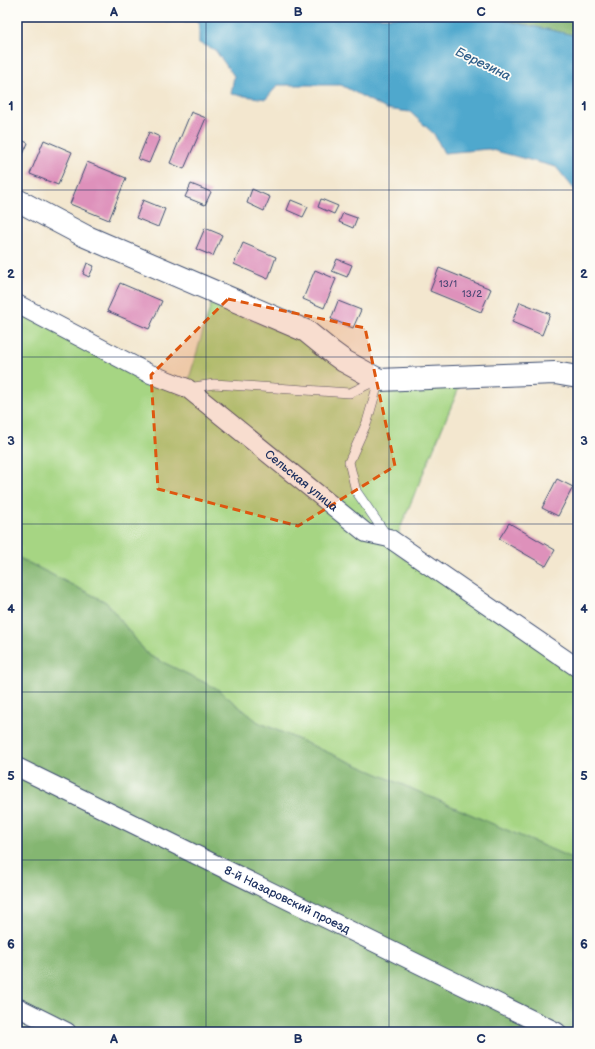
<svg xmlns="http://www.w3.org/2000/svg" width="595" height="1049" font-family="'Balsamiq Sans',sans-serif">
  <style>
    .green { fill: #a6d583; stroke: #608270 }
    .forest { fill: #84b671; stroke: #507268 }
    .water { fill: #50a8cd; stroke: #366c96 }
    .building { fill: #de91bb }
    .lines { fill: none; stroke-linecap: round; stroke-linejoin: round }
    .service-casing { stroke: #3b4b6f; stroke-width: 10 }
    .minor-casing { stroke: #3b4b6f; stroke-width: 20 }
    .tertiary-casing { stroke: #3b4b6f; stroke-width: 24 }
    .service { stroke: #fff; stroke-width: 9 }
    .minor { stroke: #fff; stroke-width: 18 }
    .tertiary { stroke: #fff; stroke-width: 22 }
    .marked { fill: #de5710; fill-opacity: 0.2; stroke: #de5710; stroke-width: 3; stroke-dasharray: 8 5; stroke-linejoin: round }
    .grid { fill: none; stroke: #1b2f5e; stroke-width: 1; stroke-opacity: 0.55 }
    .labels { text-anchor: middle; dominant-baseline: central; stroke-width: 3.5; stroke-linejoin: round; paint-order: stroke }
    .number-label { font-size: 10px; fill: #4c4875 }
    .street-label { font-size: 12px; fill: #1b2f5e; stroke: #fdfcf7 }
    .water-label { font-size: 13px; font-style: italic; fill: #305f8a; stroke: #fdfcf7 }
    .neatline { fill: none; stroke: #1b2f5e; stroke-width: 1.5 }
    .grid-label { font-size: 13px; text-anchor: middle; font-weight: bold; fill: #1b2f5e }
  </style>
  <rect width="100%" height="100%" fill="#fdfcf7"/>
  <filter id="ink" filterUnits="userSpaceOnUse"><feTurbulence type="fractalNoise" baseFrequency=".025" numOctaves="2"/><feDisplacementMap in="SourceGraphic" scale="8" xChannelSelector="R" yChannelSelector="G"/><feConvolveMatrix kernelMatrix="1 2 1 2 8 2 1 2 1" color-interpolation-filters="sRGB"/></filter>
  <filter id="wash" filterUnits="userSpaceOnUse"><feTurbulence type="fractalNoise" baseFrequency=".012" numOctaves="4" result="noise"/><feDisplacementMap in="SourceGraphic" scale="16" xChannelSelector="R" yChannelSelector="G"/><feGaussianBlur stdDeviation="0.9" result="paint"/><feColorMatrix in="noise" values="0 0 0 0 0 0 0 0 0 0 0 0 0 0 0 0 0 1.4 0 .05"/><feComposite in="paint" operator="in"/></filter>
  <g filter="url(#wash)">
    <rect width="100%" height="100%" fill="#f3e7cf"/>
    <path class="green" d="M 211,304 L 302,340 L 341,368 L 461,383 L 399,531 L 397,554 L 578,663 L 578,861 L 258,722 L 216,688 L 148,655 L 106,602 L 17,557 L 17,311 L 184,396 Z"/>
    <path class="forest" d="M 490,17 L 578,17 L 578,36 Z
      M 17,557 L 106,602 L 148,655 L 216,688 L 258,722 L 578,861 L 578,1032 L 17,1032 Z"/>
    <path class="water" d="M 162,17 L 490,17 L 578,36 L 578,194 L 556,167 L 488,149 L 444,153 L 434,134 L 410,112 L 386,109 L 341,85 L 278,85 L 266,99 L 231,94 L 234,76 L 215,50 L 199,43 L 199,21 L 166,22 Z"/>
    <g id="blocks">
      <path class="building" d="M 191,112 L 206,118 L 184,169 L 170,163 Z
        M 149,132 L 160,137 L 149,163 L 138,159 Z
        M 17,138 L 28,143 L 21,159 L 17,158 Z
        M 44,140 L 72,152 L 58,185 L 30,174 Z
        M 87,162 L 126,178 L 109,220 L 70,204 Z
        M 191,184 L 211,192 L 205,205 L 185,197 Z
        M 252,189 L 270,197 L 264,211 L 247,203 Z
        M 321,199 L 338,206 L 334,214 L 318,207 Z
        M 143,200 L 165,209 L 158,227 L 136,218 Z
        M 291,200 L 308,207 L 303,217 L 287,210 Z
        M 343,213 L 357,218 L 353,228 L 339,222 Z
        M 205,228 L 222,235 L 213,256 L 196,249 Z
        M 243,243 L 276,257 L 268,279 L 234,264 Z
        M 337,259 L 352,265 L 347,277 L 332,271 Z
        M 87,263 L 94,266 L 89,277 L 83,274 Z
        M 439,268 L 491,289 L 481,312 L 430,291 Z
        M 315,270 L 336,279 L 324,308 L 303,299 Z
        M 120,283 L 162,301 L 149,329 L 107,311 Z
        M 338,301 L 361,310 L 353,328 L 331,319 Z
        M 520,302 L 550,314 L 542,335 L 512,322 Z
        M 557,479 L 573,487 L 558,516 L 542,508 Z
        M 509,523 L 555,550 L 546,566 L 499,539 Z"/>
    </g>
  </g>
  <g filter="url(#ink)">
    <use href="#blocks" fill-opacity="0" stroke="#3b4b6f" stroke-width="1"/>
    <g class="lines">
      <defs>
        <path id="service" d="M 379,380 L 367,422 L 349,462 L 356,491 L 387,536
          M 188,388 L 214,384 L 350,393 L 377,380"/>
        <g id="minor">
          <path id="s1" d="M 17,304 L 148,373 L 187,388 L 366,533 L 389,538 L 578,668"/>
          <path id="s2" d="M 17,767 L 557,1032"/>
          <path d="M 17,1007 L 67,1032"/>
        </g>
        <path id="tertiary" d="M 17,200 L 85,236 L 306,331 L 333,353 L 344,361 L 379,380 L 555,373 L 578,377"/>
      </defs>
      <use href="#service" class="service-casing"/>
      <use href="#minor" class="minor-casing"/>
      <use href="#tertiary" class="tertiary-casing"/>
      <use href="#service" class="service"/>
      <use href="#minor" class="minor"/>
      <use href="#tertiary" class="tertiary"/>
    </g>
  </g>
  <path class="marked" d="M 228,299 L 365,328 L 395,466 L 298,526 L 158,489 L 151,375 Z"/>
  <path class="grid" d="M 206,17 L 206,1032M 389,17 L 389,1032M 17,190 L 578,190M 17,357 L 578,357M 17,524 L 578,524M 17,692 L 578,692M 17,860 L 578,860"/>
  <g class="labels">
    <g class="number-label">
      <text x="448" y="284">13/1</text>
      <text x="472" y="294">13/2</text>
    </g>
    <g class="street-label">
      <text stroke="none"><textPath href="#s1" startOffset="337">Сельская улица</textPath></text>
      <text stroke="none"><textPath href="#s2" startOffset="301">8-й Назаровский проезд</textPath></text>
    </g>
    <g class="water-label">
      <text transform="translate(483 64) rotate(26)">Березина</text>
    </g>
  </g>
  <rect width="595" height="1049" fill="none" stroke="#fdfcf7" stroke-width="44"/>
  <rect x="22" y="22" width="551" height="1005" class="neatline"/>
  <g class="grid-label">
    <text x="114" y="16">A</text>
    <text x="298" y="16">B</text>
    <text x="481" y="16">C</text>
    <text x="11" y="110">1</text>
    <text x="584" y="110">1</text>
    <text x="11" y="278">2</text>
    <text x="584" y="278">2</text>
    <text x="11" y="445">3</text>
    <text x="584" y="445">3</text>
    <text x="11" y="613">4</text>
    <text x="584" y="613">4</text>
    <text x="11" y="780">5</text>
    <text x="584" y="780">5</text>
    <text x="11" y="948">6</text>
    <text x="584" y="948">6</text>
    <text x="114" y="1043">A</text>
    <text x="298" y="1043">B</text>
    <text x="481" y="1043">C</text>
  </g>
</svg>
